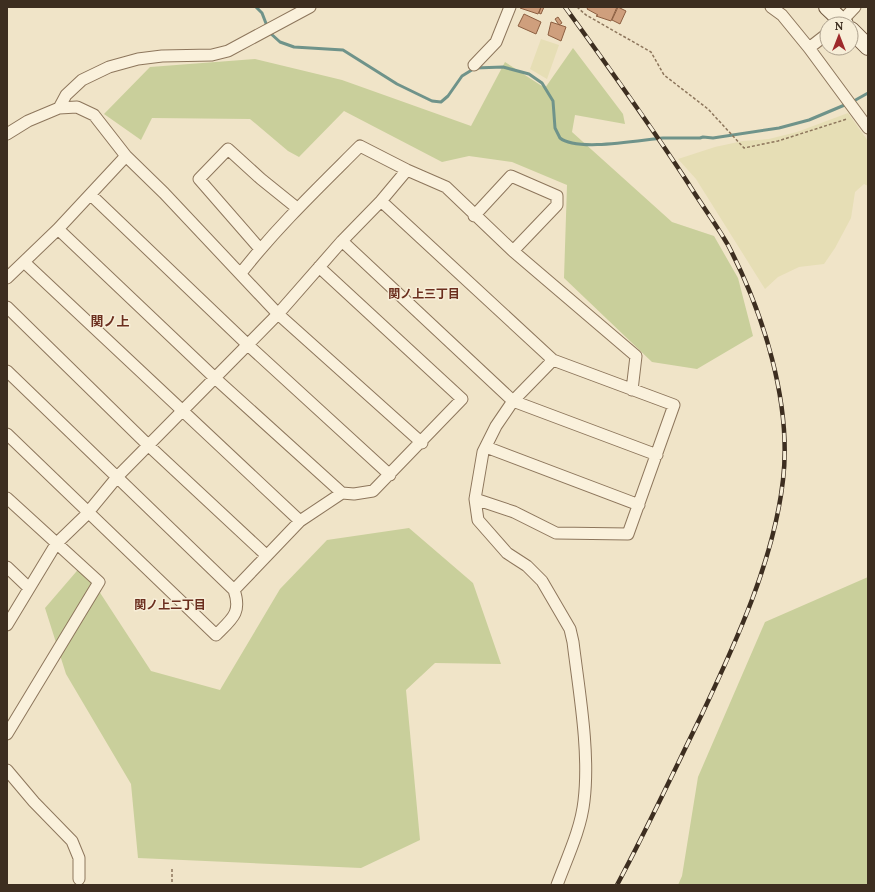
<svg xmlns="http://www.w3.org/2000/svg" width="875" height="892" font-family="Lora,'Noto Sans JP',serif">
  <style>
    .farmland { fill: #e6deb5 }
    .green { fill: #c9cf9b }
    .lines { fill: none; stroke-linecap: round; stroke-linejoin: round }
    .stream { stroke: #6f938a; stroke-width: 3 }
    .building { fill: #cf9f7d; stroke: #8d5f41 }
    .minor-casing { stroke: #8d765c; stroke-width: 13 }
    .secondary-casing { stroke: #6f573f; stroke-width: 18 }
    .path { stroke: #8d765c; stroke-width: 1.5; stroke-dasharray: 3 2; stroke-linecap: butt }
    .minor { stroke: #faf1dc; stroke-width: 11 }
    .secondary { stroke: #faf1dc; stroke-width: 16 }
    .rail-casing { stroke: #3d2e20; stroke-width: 4.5 }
    .rail { stroke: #f7eed8; stroke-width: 3; stroke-dasharray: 9; stroke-linecap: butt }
    .labels { text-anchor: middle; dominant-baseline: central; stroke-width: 3; stroke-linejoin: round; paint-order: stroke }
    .neighbourhood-label { font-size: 12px; font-weight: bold; fill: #6b2e1e; stroke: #f7eed8 }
    .quarter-label { font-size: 13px; font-weight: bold; fill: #6b2e1e; stroke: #f7eed8 }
  </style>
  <rect width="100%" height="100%" fill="#f0e4c8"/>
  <path class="farmland" d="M 541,39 L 559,45 L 547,79 L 530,69 Z
    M 848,113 L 868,141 L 868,186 L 864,184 L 855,192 L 851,218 L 835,248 L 824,264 L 799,267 L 778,277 L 765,289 L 696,179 L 678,159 L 715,147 L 743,141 L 769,139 L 797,132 Z"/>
  <path class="green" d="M 573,48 L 623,114 L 625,124 L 575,115 L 572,132 L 672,222 L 714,236 L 738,278 L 753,336 L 697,369 L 652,362 L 564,278 L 567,185 L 512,162 L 469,156 L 442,162 L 344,111 L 299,157 L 288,151 L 250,119 L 152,118 L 141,140 L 104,114 L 150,67 L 255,59 L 342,80 L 471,126 L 505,62 L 545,88 Z
    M 409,528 L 473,583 L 501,664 L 435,663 L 406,690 L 420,840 L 361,868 L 138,858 L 131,784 L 66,674 L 45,608 L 82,565 L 151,671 L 220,690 L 280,589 L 327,540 Z
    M 868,577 L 868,885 L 678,885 L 682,876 L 698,777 L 765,622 Z"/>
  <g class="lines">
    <path class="stream" d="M 256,7 L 262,13 L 267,26
      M 269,32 L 280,42 L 294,47 L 343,50 L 397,84 L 432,101 L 441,102 L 448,96 L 462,76 L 475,68 L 503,67 L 529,74 L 542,83 L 553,101 L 555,128 L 560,138 C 577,152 640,140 663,138 C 675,138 688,138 700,138 L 703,137 L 713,138 L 779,128 L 809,120 L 847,104
      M 852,102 L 868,93"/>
  </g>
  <path class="building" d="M 541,7 L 544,7 L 541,14 L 539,13 Z
    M 541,7 L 538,14 L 520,8 L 520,7 Z
    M 588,7 L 617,7 L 611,21 L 596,16 L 598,15 L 587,9 Z
    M 618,7 L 626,11 L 620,24 L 612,20 Z
    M 524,14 L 541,22 L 536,34 L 518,26 Z
    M 558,17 L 562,23 L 559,25 L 555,19 Z
    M 551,22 L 566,27 L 561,41 L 548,35 Z"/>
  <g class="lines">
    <defs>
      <path id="minor" d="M 771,7 L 782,15 L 809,48 L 868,128
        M 839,24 L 855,7
        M 809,48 L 827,34
        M 474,65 L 496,42 L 510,7
        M 59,108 L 77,107 L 94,115 L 126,156 L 164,193 L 278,314 L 422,443
        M 7,134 L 28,121 L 59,108 L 66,95 L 82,80 L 109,67 L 138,59 L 162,56 L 212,55 L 228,51 L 310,7
        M 91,195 L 248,345 L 390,475
        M 381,201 L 553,360 L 674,405 L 628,534 L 556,533 L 514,512 L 475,499
        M 474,216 L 511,176 L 557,196 L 557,205 L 513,251
        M 58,229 L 216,379 L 342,493 L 354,494 L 373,491 L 462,399 L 319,267
        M 342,241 L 513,401 L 657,455
        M 260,249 L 199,179 L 228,149 L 261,179 L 297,208
        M 24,262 L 300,521
        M 241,273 C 277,227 319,187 360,146 L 407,170 L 446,187 L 513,251 L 636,356 L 632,390
        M 7,278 L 58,229 L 126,156
        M 7,307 L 149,446 L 266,555
        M 553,360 L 513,401 L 496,426 L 483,452 L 475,499 L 478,520 L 507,553 L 527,566 L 542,581 L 570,629 L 573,642 C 579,691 590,752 584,801 C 581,829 567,858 557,885
        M 7,371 L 234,590 L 300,521 L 342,493
        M 7,434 L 216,635 C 232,619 242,613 234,590
        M 486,447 L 639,505
        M 7,498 L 99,582 L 7,734
        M 7,567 L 29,588
        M 7,625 L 56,544 L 85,516 L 118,476 L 278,314 L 342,241 L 381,201 L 407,170
        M 7,770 L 34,802 L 72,841 L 79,858 L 79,879"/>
      <path id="secondary" d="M 827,7 L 845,24
        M 851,30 L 868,47"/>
    </defs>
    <use href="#minor" class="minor-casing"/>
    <use href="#secondary" class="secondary-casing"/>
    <path class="path" d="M 577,7 L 586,15 L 651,52 L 664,75 L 708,109 L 744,148 L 778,141 L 847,119
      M 172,869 L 172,885"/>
    <use href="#minor" class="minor"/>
    <use href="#secondary" class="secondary"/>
    <defs>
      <path id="rail" d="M 565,7 C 607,65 649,123 688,183 C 701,204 716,224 728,245 C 763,312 792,403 783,480 C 774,560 736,642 702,714 C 674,771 647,829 617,885"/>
    </defs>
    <use href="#rail" class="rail-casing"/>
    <use href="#rail" class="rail"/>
  </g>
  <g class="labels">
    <g class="neighbourhood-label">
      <text x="424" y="293">関ノ上三丁目</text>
      <text x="170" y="604">関ノ上二丁目</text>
    </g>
    <g class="quarter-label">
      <text x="110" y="321">関ノ上</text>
    </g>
  </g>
  <rect width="875" height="892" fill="none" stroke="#3d2e20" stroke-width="16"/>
  <g transform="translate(839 36)"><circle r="19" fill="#f7eed8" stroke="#ada18e"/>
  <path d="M0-3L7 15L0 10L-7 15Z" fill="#9e2a2b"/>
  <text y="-6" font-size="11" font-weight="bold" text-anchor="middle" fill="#3d2e20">N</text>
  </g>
</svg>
